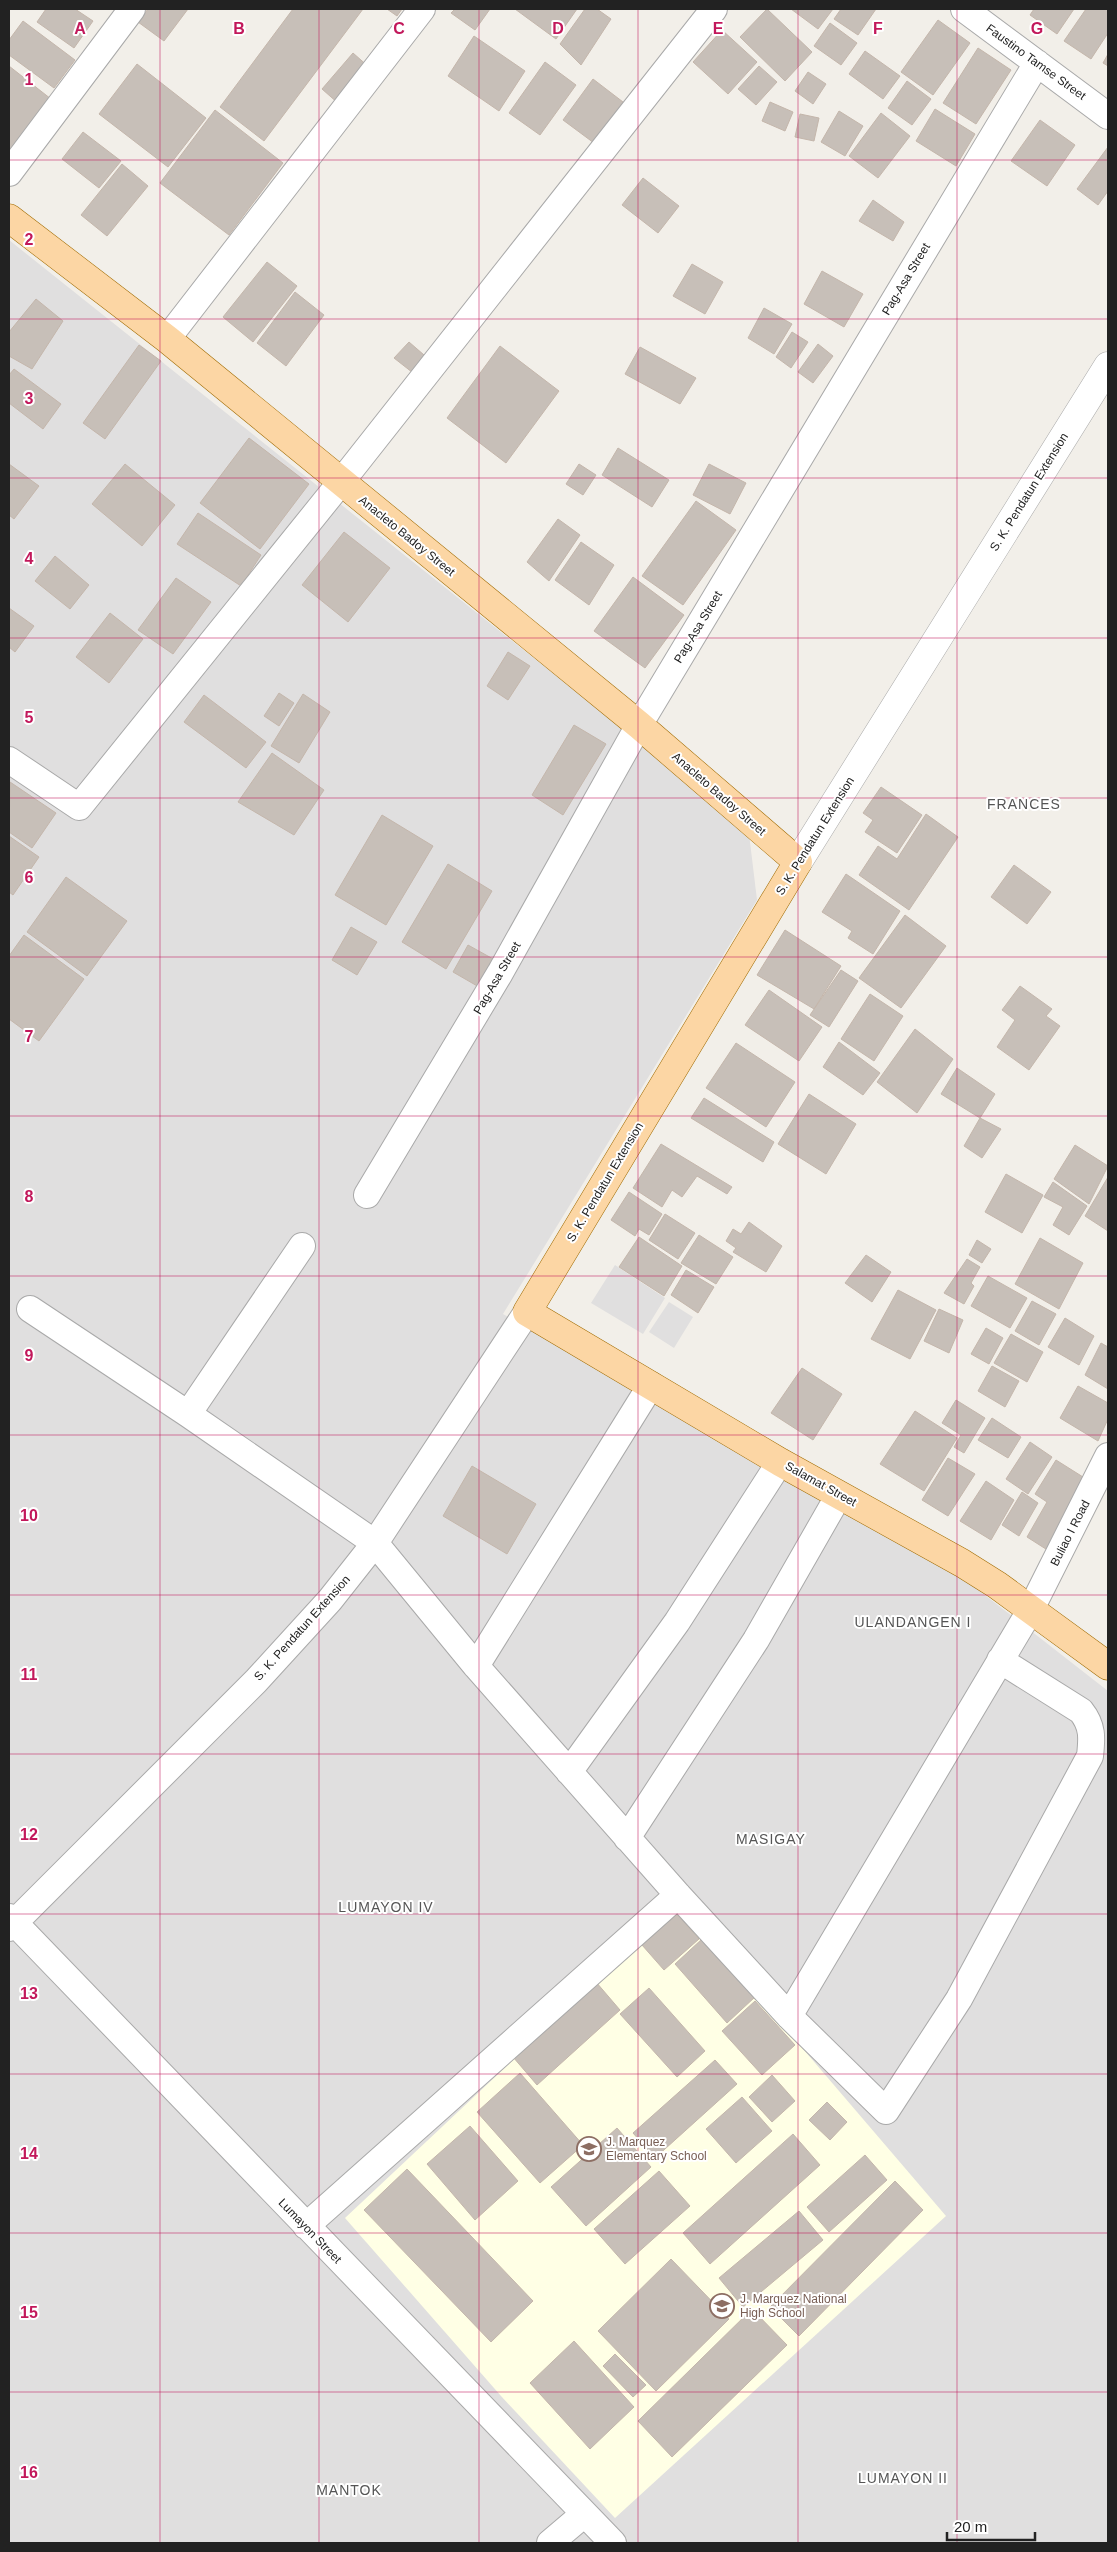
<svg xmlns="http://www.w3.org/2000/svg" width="1117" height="2552" font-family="Arial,sans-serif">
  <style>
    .residential { fill: #e0dfdf }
    .education { fill: #ffffe5 }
    .building { fill: #c7bfb8; stroke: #c4b6ab }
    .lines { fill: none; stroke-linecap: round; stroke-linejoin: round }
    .minor-casing { stroke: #a9a9a9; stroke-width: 28 }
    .tertiary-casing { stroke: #a9a9a9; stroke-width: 29 }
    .primary-casing { stroke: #a06b00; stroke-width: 29 }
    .minor { stroke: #fff; stroke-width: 26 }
    .tertiary { stroke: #fff; stroke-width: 28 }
    .primary { stroke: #fcd6a4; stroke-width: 28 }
    .grid { fill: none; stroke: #c2185b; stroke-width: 1; stroke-opacity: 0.55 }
    .labels { text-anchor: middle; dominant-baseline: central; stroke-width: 4; stroke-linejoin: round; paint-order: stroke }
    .street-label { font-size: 12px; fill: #222; stroke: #fff }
    .education-label { font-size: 12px; fill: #785e54; stroke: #fff; text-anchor: start }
    .neighbourhood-label { font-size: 14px; letter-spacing: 1px; fill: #555; stroke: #fff }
    .grid-label { font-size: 16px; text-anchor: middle; font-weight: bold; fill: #c2185b; stroke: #fff; stroke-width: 4; stroke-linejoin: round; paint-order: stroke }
  </style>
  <rect width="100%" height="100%" fill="#f2efe9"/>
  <path class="residential" d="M 9,240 L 624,730 L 749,834 L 757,900 L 503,1314 L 972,1585 L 1108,1691 L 1108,2543 L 9,2543 Z
    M 615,1265 L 665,1298 L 643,1334 L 591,1303 Z
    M 669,1302 L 693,1317 L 674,1348 L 649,1332 Z"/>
  <path class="education" d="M 679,1904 L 946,2216 L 615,2518 L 501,2396 L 345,2218 Z"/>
  <path class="building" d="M 46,9 L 75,9 L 93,21 L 74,48 L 37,22 Z
    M 148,9 L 188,9 L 164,41 L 138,22 Z
    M 293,9 L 363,9 L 264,141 L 220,107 Z
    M 387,9 L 402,9 L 397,16 Z
    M 455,9 L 490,9 L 475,30 L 451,13 Z
    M 515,9 L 577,9 L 556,39 Z
    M 585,9 L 597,9 L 611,19 L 581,65 L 560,44 Z
    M 767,9 L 812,52 L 785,81 L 740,37 Z
    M 791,9 L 833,9 L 818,29 Z
    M 841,9 L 876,9 L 858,35 L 834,19 Z
    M 1034,9 L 1074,9 L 1057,34 L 1030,15 Z
    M 1086,9 L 1108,9 L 1108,33 L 1091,59 L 1064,41 Z
    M 938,20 L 970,43 L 933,95 L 901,72 Z
    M 23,21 L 75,60 L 54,88 L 9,55 L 9,40 Z
    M 830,23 L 857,43 L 841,65 L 814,46 Z
    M 722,30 L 757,62 L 728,94 L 693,62 Z
    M 474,36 L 525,71 L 499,111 L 448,76 Z
    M 978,48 L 1011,70 L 976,124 L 943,103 Z
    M 865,51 L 900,76 L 883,99 L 849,74 Z
    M 353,53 L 370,68 L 339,104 L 322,89 Z
    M 1108,54 L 1108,66 L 1103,63 Z
    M 545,62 L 576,85 L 540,135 L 509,113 Z
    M 137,64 L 206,118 L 168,167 L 99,114 Z
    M 9,66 L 51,99 L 9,153 Z
    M 759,66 L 777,82 L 756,105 L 738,89 Z
    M 808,72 L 826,84 L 813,104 L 795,91 Z
    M 593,79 L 623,102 L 594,143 L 563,120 Z
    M 907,81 L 931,99 L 912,125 L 888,108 Z
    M 770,102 L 793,112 L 785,131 L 762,121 Z
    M 935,109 L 975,134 L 956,166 L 916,141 Z
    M 215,110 L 283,163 L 229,235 L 160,183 Z
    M 839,111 L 863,126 L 845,156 L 821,142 Z
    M 881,113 L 910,136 L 878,178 L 849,156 Z
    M 800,114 L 819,118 L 814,141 L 795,137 Z
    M 1040,120 L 1075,145 L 1047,186 L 1011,161 Z
    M 83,132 L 121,161 L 99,188 L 62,159 Z
    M 1108,147 L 1108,191 L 1098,205 L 1077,189 Z
    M 122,164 L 148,186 L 107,236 L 81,215 Z
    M 643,178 L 679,206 L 658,233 L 622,205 Z
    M 873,200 L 904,222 L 893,241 L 859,221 Z
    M 267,262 L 297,286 L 253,342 L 223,317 Z
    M 692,264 L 723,282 L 705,314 L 673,296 Z
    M 822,271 L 863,294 L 844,327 L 804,304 Z
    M 295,292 L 324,315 L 286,366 L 257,343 Z
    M 36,299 L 63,321 L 32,369 L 9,356 L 9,332 Z
    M 764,308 L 792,324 L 774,354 L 748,338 Z
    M 792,332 L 808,342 L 791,368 L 776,357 Z
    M 409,342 L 431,361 L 417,376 L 394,358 Z
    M 818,344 L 833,356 L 813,383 L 798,372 Z
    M 139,345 L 161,361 L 105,439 L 83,423 Z
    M 500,346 L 559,391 L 506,463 L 447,418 Z
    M 640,347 L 696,378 L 680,404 L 625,374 Z
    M 14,369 L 61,404 L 43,429 L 9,403 L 9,375 Z
    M 249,438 L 309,484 L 260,549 L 200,503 Z
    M 618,448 L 669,480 L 652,507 L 602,475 Z
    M 9,464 L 39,486 L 14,519 L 9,515 Z
    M 125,464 L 175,505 L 142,546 L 92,504 Z
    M 579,464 L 596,475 L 583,495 L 566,484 Z
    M 709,464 L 746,483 L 730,514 L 693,495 Z
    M 696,501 L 736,530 L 683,605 L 642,576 Z
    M 198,513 L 261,555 L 241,586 L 177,544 Z
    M 558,519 L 580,535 L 549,581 L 527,562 Z
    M 344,532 L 390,568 L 348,622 L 302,585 Z
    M 581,542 L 614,565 L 589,605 L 555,580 Z
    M 55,556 L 89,585 L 70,609 L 35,581 Z
    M 633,577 L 684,615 L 645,668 L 594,631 Z
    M 176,578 L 211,602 L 173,654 L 138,630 Z
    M 9,608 L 34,626 L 15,652 L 9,647 Z
    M 110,613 L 143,639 L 109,683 L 76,657 Z
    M 508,652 L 530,666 L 508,700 L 487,686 Z
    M 279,693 L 294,703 L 279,726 L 264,716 Z
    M 303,694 L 330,712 L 299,763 L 271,746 Z
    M 204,695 L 266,742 L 246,768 L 184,722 Z
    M 574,725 L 606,744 L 563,815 L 532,795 Z
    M 272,753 L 324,790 L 294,835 L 238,802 Z
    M 10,782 L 56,813 L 32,848 L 9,832 Z
    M 881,787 L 922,815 L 897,853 L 865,832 L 873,820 L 863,813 Z
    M 926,814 L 958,837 L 909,910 L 859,875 L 878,846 L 897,859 Z
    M 382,815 L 433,846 L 386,925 L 335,895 Z
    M 9,836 L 39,857 L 13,895 L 9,892 Z
    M 448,864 L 492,891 L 446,969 L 402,942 Z
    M 1014,865 L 1051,892 L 1027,924 L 991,897 Z
    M 846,874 L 900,911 L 873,954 L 848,938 L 852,931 L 822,912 Z
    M 66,877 L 127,921 L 87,976 L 27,932 Z
    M 905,915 L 946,946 L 901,1008 L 859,978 Z
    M 351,927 L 377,942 L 357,975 L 332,960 Z
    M 785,930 L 841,966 L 814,1009 L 757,975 Z
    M 24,935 L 84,979 L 39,1041 L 9,1019 L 9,956 Z
    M 468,945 L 495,960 L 479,987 L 453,972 Z
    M 841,970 L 858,981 L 829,1027 L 810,1015 Z
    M 1020,986 L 1052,1009 L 1046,1016 L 1060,1026 L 1029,1070 L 997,1047 L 1015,1020 L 1002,1010 Z
    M 769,990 L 822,1027 L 799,1061 L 745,1025 Z
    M 870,994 L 903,1016 L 874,1061 L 841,1039 Z
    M 915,1029 L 953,1059 L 917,1113 L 877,1082 Z
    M 839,1042 L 880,1073 L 863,1095 L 823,1067 Z
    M 736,1043 L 795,1082 L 766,1127 L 706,1088 Z
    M 957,1068 L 995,1094 L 980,1118 L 941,1094 Z
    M 809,1094 L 856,1124 L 826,1174 L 778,1144 Z
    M 704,1098 L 774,1142 L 763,1162 L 691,1118 Z
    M 980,1118 L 1001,1129 L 982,1158 L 964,1146 Z
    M 661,1144 L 732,1187 L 727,1194 L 697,1176 L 682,1197 L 672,1190 L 662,1207 L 633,1188 Z
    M 1075,1145 L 1108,1166 L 1089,1204 L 1054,1179 Z
    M 1006,1174 L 1043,1195 L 1022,1233 L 985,1212 Z
    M 1108,1177 L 1108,1231 L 1085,1216 Z
    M 1053,1182 L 1087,1206 L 1069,1235 L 1053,1225 L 1063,1207 L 1044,1197 Z
    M 629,1192 L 662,1214 L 649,1235 L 639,1229 L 635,1236 L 611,1220 Z
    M 665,1214 L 695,1233 L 678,1259 L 649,1240 Z
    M 749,1222 L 782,1246 L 766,1272 L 733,1252 L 736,1248 L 726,1241 L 733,1229 L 741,1234 Z
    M 699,1235 L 733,1257 L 716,1284 L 681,1263 Z
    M 639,1237 L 682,1266 L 664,1296 L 619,1267 Z
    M 1040,1238 L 1083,1263 L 1059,1309 L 1015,1284 Z
    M 977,1240 L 991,1249 L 982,1263 L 969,1255 Z
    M 866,1255 L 891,1272 L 872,1302 L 845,1283 Z
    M 967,1259 L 980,1267 L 971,1283 L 974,1286 L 964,1304 L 944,1293 Z
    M 686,1270 L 714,1287 L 698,1313 L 671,1295 Z
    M 988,1276 L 1027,1298 L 1010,1328 L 971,1306 Z
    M 898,1290 L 936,1310 L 910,1359 L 871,1339 Z
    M 1032,1301 L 1056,1314 L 1039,1345 L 1015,1331 Z
    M 939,1309 L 963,1320 L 949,1353 L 924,1341 Z
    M 1065,1318 L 1094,1336 L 1079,1365 L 1048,1347 Z
    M 986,1328 L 1003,1338 L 989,1364 L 971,1354 Z
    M 1011,1334 L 1043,1352 L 1027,1382 L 994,1363 Z
    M 1101,1343 L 1108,1347 L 1108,1389 L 1085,1375 Z
    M 992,1366 L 1019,1381 L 1005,1407 L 978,1391 Z
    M 802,1368 L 842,1394 L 813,1440 L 771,1413 Z
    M 1078,1386 L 1108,1403 L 1108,1419 L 1098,1441 L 1060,1418 Z
    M 956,1400 L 985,1418 L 964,1453 L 954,1447 L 961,1435 L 942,1423 Z
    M 915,1411 L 957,1438 L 924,1491 L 880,1464 Z
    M 992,1418 L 1021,1437 L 1008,1458 L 978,1440 Z
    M 1030,1442 L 1052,1457 L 1028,1494 L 1006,1479 Z
    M 948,1458 L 975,1474 L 948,1516 L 922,1500 Z
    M 1056,1460 L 1083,1477 L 1049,1551 L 1027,1537 L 1047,1502 L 1035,1494 Z
    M 472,1466 L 536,1504 L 507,1554 L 443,1516 Z
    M 986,1481 L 1014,1500 L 991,1540 L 960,1521 Z
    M 1022,1492 L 1038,1503 L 1019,1536 L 1002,1525 Z
    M 677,1914 L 699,1939 L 664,1970 L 642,1945 Z
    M 702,1939 L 755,1997 L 727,2023 L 675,1964 Z
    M 596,1982 L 620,2010 L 537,2085 L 513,2057 Z
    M 649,1988 L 705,2051 L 677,2077 L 620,2014 Z
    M 755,2001 L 795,2045 L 762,2075 L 722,2031 Z
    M 715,2060 L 737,2084 L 655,2158 L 633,2133 Z
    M 520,2073 L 583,2145 L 540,2183 L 477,2112 Z
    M 772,2075 L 795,2101 L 772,2122 L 749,2097 Z
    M 742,2097 L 772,2131 L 736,2163 L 706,2129 Z
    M 827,2102 L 847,2122 L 830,2140 L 809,2120 Z
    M 470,2126 L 518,2181 L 475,2220 L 427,2164 Z
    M 617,2128 L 651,2167 L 586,2226 L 551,2187 Z
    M 793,2134 L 820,2165 L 710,2264 L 683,2233 Z
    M 865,2155 L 887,2180 L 829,2232 L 807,2207 Z
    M 407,2169 L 533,2301 L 491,2342 L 364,2210 Z
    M 659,2171 L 690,2206 L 625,2264 L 594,2229 Z
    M 895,2181 L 923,2210 L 799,2336 L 770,2307 Z
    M 799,2211 L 823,2240 L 743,2307 L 719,2278 Z
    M 671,2259 L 729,2319 L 656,2391 L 598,2331 Z
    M 752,2309 L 787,2345 L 672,2457 L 638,2421 Z
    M 574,2341 L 634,2407 L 590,2449 L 530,2383 Z
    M 615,2354 L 646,2385 L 633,2397 L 603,2366 Z"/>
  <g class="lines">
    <defs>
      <path id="minor" d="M 964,9 L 1108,116
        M 9,173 L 132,9
        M 167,339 L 422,9
        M 9,760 L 79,807 L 341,482 L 714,9
        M 367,1195 L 500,973 L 639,725 L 1037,63
        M 30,1309 L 188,1414 L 375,1543 L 476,1666 L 678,1895 L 789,2016 L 886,2111 L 959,1999 L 1090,1756 C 1092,1738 1093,1726 1081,1711 L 1000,1660
        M 188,1414 L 302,1246
        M 476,1666 L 651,1385
        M 569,1772 L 677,1622 L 780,1462
        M 627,1838 L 756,1640 L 839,1495
        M 9,1917 L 613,2543
        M 9,1928 L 256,1681 L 330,1600 L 375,1543 L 527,1312
        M 789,2016 L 1031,1609 L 1108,1456
        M 306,2226 L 678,1895
        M 550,2543 L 583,2515"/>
      <path id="tertiary" d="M 798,862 L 1108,366"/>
      <path id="primary" d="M 9,218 L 167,339 L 639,725 L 798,862 L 527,1312 L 780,1462 L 962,1563 L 997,1585 L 1108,1666"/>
    </defs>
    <use href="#minor" class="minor-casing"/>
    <use href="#tertiary" class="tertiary-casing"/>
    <use href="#primary" class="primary-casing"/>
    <use href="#minor" class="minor"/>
    <use href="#tertiary" class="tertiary"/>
    <use href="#primary" class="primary"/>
  </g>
  <path class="grid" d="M 160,9 L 160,2543M 319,9 L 319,2543M 479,9 L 479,2543M 638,9 L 638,2543M 798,9 L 798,2543M 957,9 L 957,2543M 9,160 L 1108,160M 9,319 L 1108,319M 9,478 L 1108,478M 9,638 L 1108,638M 9,798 L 1108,798M 9,957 L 1108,957M 9,1116 L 1108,1116M 9,1276 L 1108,1276M 9,1435 L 1108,1435M 9,1595 L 1108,1595M 9,1754 L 1108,1754M 9,1914 L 1108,1914M 9,2074 L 1108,2074M 9,2233 L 1108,2233M 9,2392 L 1108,2392"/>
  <defs>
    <symbol id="school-ring" viewBox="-11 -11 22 22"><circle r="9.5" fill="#fff" stroke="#8d6e63" stroke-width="1.5"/><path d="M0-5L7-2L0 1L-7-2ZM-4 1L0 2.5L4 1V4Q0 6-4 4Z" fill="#8d6e63"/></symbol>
  </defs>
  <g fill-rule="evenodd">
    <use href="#school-ring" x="575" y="2135" width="28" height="28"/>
    <use href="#school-ring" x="708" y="2292" width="28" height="28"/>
  </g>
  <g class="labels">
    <g class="street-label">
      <text transform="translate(1036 62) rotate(36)">Faustino Tamse Street</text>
      <text transform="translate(906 279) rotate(-59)">Pag-Asa Street</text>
      <text transform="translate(1029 492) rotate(-58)">S. K. Pendatun Extension</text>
      <text transform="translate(407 536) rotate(39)">Anacleto Badoy Street</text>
      <text transform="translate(698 627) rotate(-59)">Pag-Asa Street</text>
      <text transform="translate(719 794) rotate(41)">Anacleto Badoy Street</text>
      <text transform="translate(815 836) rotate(-58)">S. K. Pendatun Extension</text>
      <text transform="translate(497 978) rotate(-60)">Pag-Asa Street</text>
      <text transform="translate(605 1182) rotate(-59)">S. K. Pendatun Extension</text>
      <text transform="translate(821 1484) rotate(29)">Salamat Street</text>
      <text transform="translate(1070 1533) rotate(-63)">Buliao I Road</text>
      <text transform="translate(302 1628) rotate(-48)">S. K. Pendatun Extension</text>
      <text transform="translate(310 2231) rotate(46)">Lumayon Street</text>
    </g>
    <g class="education-label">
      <text x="606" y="2142">J. Marquez<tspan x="606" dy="14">Elementary School</tspan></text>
      <text x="740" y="2299">J. Marquez National<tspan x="740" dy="14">High School</tspan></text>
    </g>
    <g class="neighbourhood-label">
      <text x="1024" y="804">FRANCES</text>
      <text x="913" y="1622">ULANDANGEN I</text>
      <text x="771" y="1839">MASIGAY</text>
      <text x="386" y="1907">LUMAYON IV</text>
      <text x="903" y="2478">LUMAYON II</text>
      <text x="349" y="2490">MANTOK</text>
    </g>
  </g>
  <g class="grid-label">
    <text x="80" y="34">A</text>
    <text x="239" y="34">B</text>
    <text x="399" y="34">C</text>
    <text x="558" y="34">D</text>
    <text x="718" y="34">E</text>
    <text x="878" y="34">F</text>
    <text x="1037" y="34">G</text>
    <text x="29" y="85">1</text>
    <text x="29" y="245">2</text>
    <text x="29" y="404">3</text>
    <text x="29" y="564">4</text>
    <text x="29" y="723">5</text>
    <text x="29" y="883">6</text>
    <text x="29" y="1042">7</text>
    <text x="29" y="1202">8</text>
    <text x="29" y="1361">9</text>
    <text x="29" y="1521">10</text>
    <text x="29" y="1680">11</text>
    <text x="29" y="1840">12</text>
    <text x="29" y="1999">13</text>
    <text x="29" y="2159">14</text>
    <text x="29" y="2318">15</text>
    <text x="29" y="2478">16</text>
  </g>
  <rect width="1117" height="2552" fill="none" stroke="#222222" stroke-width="20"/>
  <path d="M947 2532v8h88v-8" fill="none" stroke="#222222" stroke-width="2.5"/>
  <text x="954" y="2532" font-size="15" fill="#222222" stroke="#ffffff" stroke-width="4" paint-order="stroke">20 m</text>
</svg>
